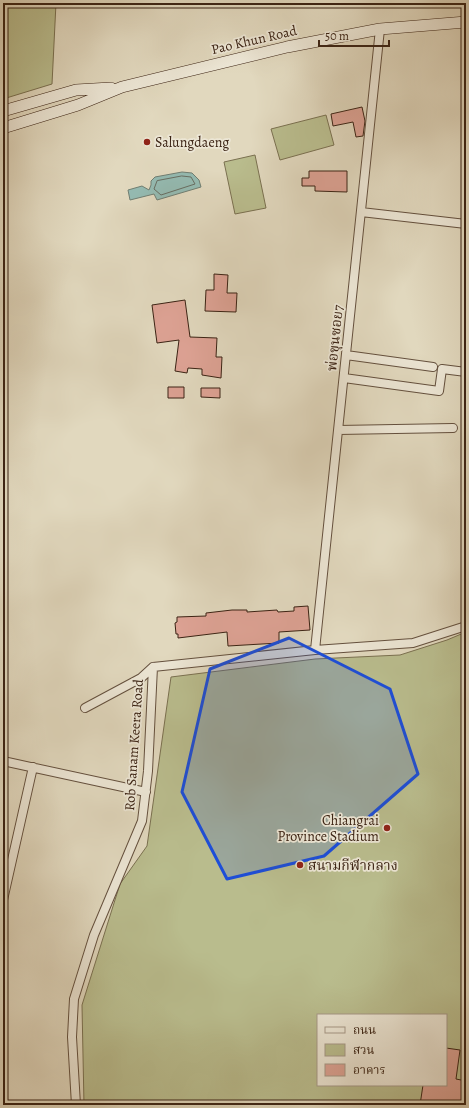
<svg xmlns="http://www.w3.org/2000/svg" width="469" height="1108" font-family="Alegreya,'Noto Serif Thai',serif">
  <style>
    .green { fill: #b9bc8d; stroke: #7a7050; fill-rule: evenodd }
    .water { fill: #94bab1; stroke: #707e72 }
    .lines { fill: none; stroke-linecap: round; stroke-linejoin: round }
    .shore { stroke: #686e62; stroke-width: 1 }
    .building { fill: #dda294; stroke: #3b2314 }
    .minor-casing { stroke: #64503e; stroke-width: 10 }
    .secondary-casing { stroke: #3b2314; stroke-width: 12 }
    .minor { stroke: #ece6d5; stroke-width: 8 }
    .secondary { stroke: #ece6d5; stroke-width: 11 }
    .marked { fill: #1d4ed8; fill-opacity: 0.2; stroke: #1d4ed8; stroke-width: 3; stroke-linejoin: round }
    .poi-dot { fill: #8f2418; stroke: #ece6d5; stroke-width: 1.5 }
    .labels { text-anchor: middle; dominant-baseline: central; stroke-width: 3.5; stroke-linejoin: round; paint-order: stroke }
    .street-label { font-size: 14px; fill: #3b2314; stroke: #ece6d5 }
    .poi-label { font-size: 14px; fill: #3b2314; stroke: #ece6d5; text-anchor: start }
  </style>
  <rect width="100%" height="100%" fill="#e1d8be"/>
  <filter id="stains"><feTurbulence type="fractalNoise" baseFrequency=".005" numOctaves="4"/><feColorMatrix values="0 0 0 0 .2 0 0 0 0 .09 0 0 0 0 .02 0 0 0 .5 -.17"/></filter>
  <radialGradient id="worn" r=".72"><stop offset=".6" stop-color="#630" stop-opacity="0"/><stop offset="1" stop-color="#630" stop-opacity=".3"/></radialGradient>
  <path class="green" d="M 3,3 L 56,3 L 52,84 L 3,99 Z
    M 326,115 L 334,145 L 280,160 L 271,129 Z
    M 255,155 L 266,208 L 235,214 L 224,162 Z
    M 466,632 L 466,1105 L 84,1105 L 82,1005 L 120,884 L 147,846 L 171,677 L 315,659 L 400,655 L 447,640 ZM 318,1015 L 446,1015 L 446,1085 L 318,1085 Z"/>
  <path class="water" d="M 182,172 L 192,173 L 199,180 L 201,187 L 157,200 L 154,194 L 130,200 L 128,190 L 142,186 L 149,190 L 151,185 L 151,181 L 155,177 Z"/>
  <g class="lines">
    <path class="shore" d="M 182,176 L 191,177 L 195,184 L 161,195 L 154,189 L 157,181 Z"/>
  </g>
  <path class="building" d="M 362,107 L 365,121 L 363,136 L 356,137 L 353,122 L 333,126 L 331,114 Z
    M 309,171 L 347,171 L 347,192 L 315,191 L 315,186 L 302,186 L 302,178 L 309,178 Z
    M 214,274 L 228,275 L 227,293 L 237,293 L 236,312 L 205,311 L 206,290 L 214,290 Z
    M 185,300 L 190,337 L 217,338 L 216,357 L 222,357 L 221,378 L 202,375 L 202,369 L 188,368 L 187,373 L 175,371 L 179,340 L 157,343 L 152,305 Z
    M 168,387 L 184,387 L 184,398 L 168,398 Z
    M 201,388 L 220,388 L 220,398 L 201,397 Z
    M 308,606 L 310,630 L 279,632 L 279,643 L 228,646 L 227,632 L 178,638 L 178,634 L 176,634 L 175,623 L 177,622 L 177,617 L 206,616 L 206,613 L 232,610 L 247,610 L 247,612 L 277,610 L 278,612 L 294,611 L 294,607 Z
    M 446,1048 L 460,1050 L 456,1079 L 466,1081 L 466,1105 L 420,1105 L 423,1085 L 446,1085 Z"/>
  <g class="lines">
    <defs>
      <path id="minor" d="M 361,212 L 466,224
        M 346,355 L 433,367
        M 344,378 L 439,391 L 442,369 L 466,372
        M 338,430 L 453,428
        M 315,650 L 380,29
        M 85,708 L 141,678 L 153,667
        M 3,761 L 146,792
        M 3,900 L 33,767
        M 76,1105 L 72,1037 L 74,999 L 94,935 L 142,821 L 148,771 L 153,667 L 315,650 L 413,643 L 466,626"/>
      <path id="secondary" d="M 3,111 L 76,90 L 111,88
        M 3,128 L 78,105 L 122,87 L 287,47 L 380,29 L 466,22"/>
    </defs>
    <use href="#minor" class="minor-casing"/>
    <use href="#secondary" class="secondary-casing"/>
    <use href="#minor" class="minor"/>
    <use href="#secondary" class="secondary"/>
  </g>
  <path class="marked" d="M 289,638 L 390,689 L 418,774 L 324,856 L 227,879 L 182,792 L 210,669 Z"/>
  <g class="poi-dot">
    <circle cx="147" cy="142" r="4"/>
    <circle cx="387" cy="828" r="4"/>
    <circle cx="300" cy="865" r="4"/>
  </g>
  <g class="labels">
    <g class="street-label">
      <text transform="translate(254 40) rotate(-13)">Pao Khun Road</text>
      <text transform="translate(335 338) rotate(-84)">พ่อขุนซอย7</text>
      <text transform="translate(134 745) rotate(-86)">Rob Sanam Keera Road</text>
    </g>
    <g class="poi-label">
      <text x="155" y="142">Salungdaeng</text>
      <text x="379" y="820" text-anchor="end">Chiangrai<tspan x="379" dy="16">Province Stadium</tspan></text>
      <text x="308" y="865">สนามกีฬากลาง</text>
    </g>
  </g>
  <rect width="469" height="1108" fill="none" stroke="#e1d8be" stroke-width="16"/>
  <rect x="4" y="4" width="461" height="1100" fill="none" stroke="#3b2314" stroke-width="2"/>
  <rect x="8" y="8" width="453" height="1092" fill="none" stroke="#3b2314"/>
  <rect x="317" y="1014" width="130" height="72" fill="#ece6d5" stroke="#a59888"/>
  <rect x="325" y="1027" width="20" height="6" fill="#ece6d5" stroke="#a59888"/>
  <text x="353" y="1034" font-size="12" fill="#3b2314">ถนน</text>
  <rect x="325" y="1044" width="20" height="12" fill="#b9bc8d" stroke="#a59888"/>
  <text x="353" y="1054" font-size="12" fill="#3b2314">สวน</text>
  <rect x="325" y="1064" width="20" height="12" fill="#dda294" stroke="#a59888"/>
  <text x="353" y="1074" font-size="12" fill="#3b2314">อาคาร</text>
  <path d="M319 40v6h70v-6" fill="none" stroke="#3b2314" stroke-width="2"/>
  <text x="325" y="40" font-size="12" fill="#3b2314" stroke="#ece6d5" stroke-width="3" paint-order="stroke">50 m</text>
  <rect width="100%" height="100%" filter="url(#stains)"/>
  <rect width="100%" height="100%" fill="url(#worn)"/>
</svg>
